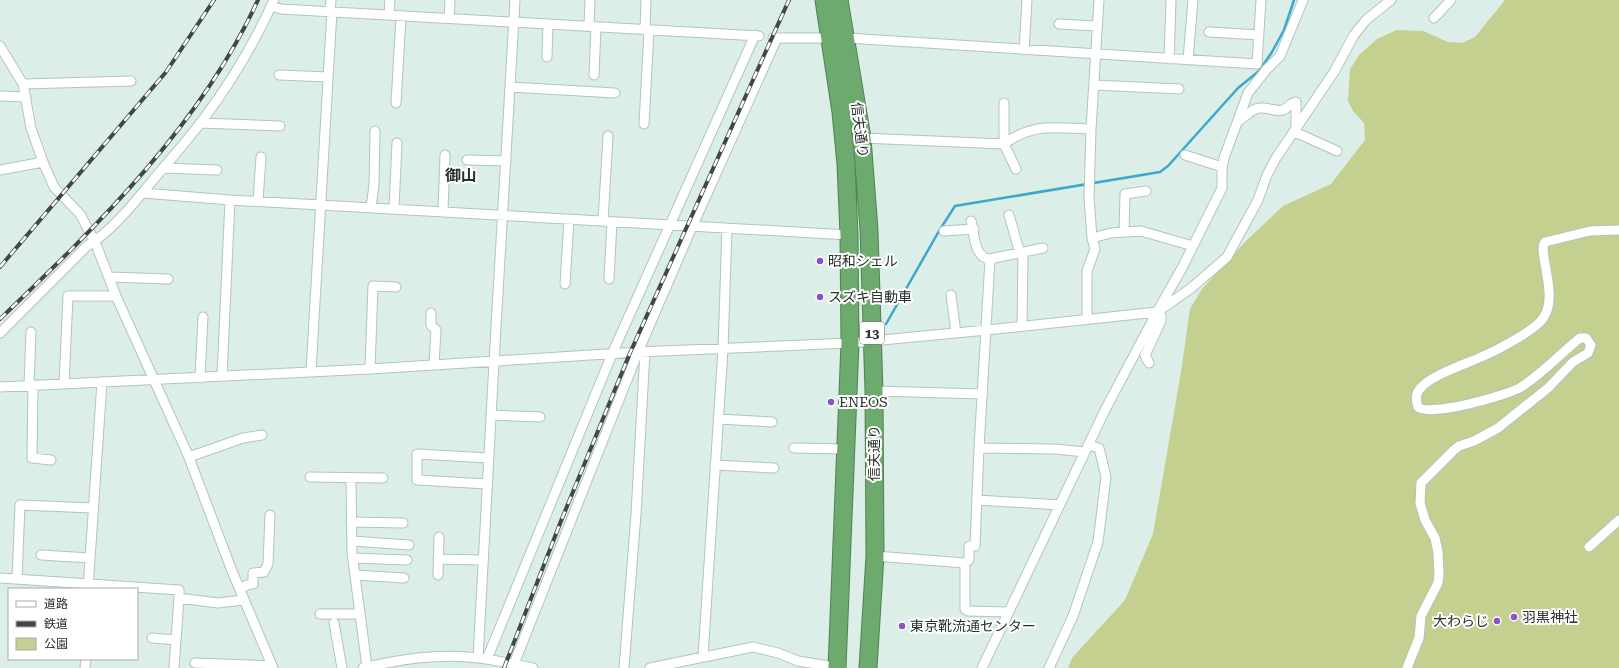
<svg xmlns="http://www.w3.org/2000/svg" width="1619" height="668" font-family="'Roboto Serif','Noto Sans JP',serif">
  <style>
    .green { fill: #c3d08f }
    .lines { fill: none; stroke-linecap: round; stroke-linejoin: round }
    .stream { stroke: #3da8cb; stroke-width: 2.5 }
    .street-casing { stroke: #b2c4bd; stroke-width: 11 }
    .highway-casing { stroke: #557f57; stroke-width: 19 }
    .street { stroke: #fff; stroke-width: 9 }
    .highway { stroke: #6daa6d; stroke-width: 17 }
    .rail-casing { stroke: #3f4845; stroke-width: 4 }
    .rail { stroke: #fff; stroke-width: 2.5; stroke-dasharray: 8; stroke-linecap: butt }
    .poi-dot { fill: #8c51c8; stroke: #fff; stroke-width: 1.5 }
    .labels { text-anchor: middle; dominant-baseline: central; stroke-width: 4; stroke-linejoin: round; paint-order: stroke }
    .shield { fill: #fff; stroke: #686d6c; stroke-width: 1 }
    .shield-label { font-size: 13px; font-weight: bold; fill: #282f2d }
    .street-label { font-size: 14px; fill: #282f2d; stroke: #fff }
    .poi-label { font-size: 14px; fill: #282f2d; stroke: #fff; text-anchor: start }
    .quarter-label { font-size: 16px; font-weight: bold; fill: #282f2d; stroke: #fff }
  </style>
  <rect width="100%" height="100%" fill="#dbeee7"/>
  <path class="green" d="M 1505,0 L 1619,0 L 1619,668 L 1068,668 L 1072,658 L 1125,600 L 1153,534 L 1181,372 L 1190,309 L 1202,289 L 1246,241 L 1283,206 L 1331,184 L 1365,140 L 1364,123 L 1353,111 L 1348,101 L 1350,69 L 1359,55 L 1377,39 L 1397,30 L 1423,31 L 1448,42 L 1462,43 L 1475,37 Z"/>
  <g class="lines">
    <path class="stream" d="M 886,324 L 939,231 L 955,206 L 1160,172 L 1168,166 L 1238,88 L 1259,71 L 1272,52 L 1284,30 L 1294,0"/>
    <defs>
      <path id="street" d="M 271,6 L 281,9 L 759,36
        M 330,11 L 331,0
        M 389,15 L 390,0
        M 449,18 L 450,0
        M 1434,18 L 1451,0
        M 1059,24 L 1097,26
        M 589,26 L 590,0
        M 645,30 L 646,0
        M 1209,32 L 1259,35
        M 773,38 L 847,38 L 1257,64 L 1261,0
        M 0,46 L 23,84 L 31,128 L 43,162 L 54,187 L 80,214 L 95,242 L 116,296 L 188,455 L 232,571 L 273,668
        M 1024,50 L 1027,0
        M 547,57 L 548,24
        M 1169,59 L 1171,0
        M 1188,60 L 1193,0
        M 279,75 L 328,77
        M 594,75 L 596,27
        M 23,84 L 131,81
        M 1094,85 L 1179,89
        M 510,87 L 615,93
        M 0,96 L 26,97
        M 396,103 L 401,17
        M 1238,121 C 1246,117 1252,108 1260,108 C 1268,107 1275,112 1283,110 C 1288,108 1290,103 1296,102 L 1296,129
        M 200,123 L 280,126
        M 644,124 L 649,30
        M 1295,132 L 1337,151
        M 862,138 L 1004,144 L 1016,169
        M 1004,144 C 1034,122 1057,128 1091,129
        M 1004,144 L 1004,103
        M 1185,155 L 1222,167
        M 467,160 L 506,161
        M 163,168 L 217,170
        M 0,170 L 43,162
        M 143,193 L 230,200 L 849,235
        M 258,201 L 261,157
        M 371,207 L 374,185 L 375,131
        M 394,208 L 397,143
        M 443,211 L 445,155
        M 1009,215 L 1019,250 L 1023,254 L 1022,326
        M 603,221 L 608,136
        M 971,221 C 975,234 973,257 990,259 L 1043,248
        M 944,231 L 974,229
        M 1124,232 L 1125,194 L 1146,191
        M 1092,238 L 1111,233 L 1141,231 L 1193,246
        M 990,259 L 979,448 L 975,546 L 969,546 L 969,560 L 965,563 L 965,609 L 968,611 L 1009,612
        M 110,277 L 168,279
        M 609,279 L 612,222
        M 565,284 L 569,219
        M 951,295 L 956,333
        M 431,313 L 431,325 L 436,330 L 434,365
        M 1087,319 L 1087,271 L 1095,249 L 1092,238 L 1089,198 L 1091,129 L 1099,0
        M 0,333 L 87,246 C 110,233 136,201 153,180 C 170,160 187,141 202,121 C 230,84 255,42 274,0
        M 1149,363 L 1145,355 L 1161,321 L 1161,315 L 1157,312
        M 370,369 L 373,286 L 396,287
        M 311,371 L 332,11
        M 222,376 L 230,200
        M 200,378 L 203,317
        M 64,384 L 68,296 L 116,296
        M 29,385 L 31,332
        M 33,385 L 32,458 L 51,460
        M 0,387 L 370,369 L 638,352 L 850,343 L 987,330 L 1157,312 L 1190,289 L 1227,257 L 1258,200 L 1267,175 L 1276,158 L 1334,72 L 1354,35 L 1366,20 L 1391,0
        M 874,391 L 983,394
        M 491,415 L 540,417
        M 718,419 L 772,422
        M 794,448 L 845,449
        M 979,448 L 1055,449 L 1085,452
        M 189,457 L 243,438 L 262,435
        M 715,465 L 774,468
        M 310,477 L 383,478
        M 351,478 L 352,553 L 367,667
        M 487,484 L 417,480 L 417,454 L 489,458
        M 977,500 L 1060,505
        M 351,522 L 403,523
        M 352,541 L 409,545
        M 1589,547 L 1619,520
        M 41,555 L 90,558
        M 875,556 L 965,563
        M 353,558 L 407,560
        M 438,559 L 483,560
        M 355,575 L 404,578
        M 438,575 L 439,537
        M 0,578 L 179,590 L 179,598 L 218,603 L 244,600
        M 17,579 L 20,505 L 93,508
        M 88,589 L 102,382
        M 240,589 L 247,585 L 253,584 L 253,573 L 264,572 L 268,564 L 270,515
        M 320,614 L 360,614
        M 334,623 L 342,668
        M 152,638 L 176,640
        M 703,656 L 723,349 L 727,229
        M 478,658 L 494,362 L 515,0
        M 487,659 L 612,354 L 755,35
        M 195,663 L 272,666
        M 514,664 L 638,352 L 692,227 L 777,38
        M 85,668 L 86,659
        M 174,668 L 179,598
        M 363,668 C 401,659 439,653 479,658 C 497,660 515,665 533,668
        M 624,668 L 636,514 L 645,352
        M 650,668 L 753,647 L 778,653 L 798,661 L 841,668
        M 982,668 L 1105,410 L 1157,312 L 1182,268 L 1222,188 L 1222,169 L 1224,158 L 1248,93 L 1267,69 L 1280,56 L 1303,0
        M 1049,668 L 1073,616 L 1098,542 L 1106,477 L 1099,448 L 1088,445
        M 1407,668 L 1419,638 L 1421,616 L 1438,583 L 1439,574 L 1438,552 L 1435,538 L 1425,520 L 1420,503 L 1421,483 L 1454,450 L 1459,446 L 1474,441 L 1498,428 L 1548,388 L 1573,362 L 1588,353 L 1591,345 L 1586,338 L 1580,338 C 1561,353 1542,374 1521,387 C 1507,396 1429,417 1418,407 C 1416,401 1415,395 1419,390 C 1428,376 1466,364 1481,357 C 1496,351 1527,334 1539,323 C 1563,302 1536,252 1545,242 L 1590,231 L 1619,230"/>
      <path id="highway" d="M 824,0 L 841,112 L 846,164 L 849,235 L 850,343 L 837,668
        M 839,0 L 862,138 L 869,230 L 874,391 L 875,556 L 868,668"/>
    </defs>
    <use href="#street" class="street-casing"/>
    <use href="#highway" class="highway-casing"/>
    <use href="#street" class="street"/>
    <use href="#highway" class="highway"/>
    <defs>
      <path id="rail" d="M 0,267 L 166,72 L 214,0
        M 0,319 C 99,224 200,126 258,0
        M 504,668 L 561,521 L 630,353 L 789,0"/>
    </defs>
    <use href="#rail" class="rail-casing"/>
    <use href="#rail" class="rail"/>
  </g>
  <g class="poi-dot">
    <circle cx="820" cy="261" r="4"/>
    <circle cx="820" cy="297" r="4"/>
    <circle cx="831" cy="402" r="4"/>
    <circle cx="1514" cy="617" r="4"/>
    <circle cx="1497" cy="621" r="4"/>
    <circle cx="902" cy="626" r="4"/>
  </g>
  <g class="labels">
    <rect class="shield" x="860" y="322" width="24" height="22" rx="3"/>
    <g class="shield-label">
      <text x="872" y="333">13</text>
    </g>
    <g class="street-label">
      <text transform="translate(860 130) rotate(83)">信夫通り</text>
      <text transform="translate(874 453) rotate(-90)">信夫通り</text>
    </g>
    <g class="poi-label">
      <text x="828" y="261">昭和シェル</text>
      <text x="828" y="297">スズキ自動車</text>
      <text x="839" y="402">ENEOS</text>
      <text x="1522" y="617">羽黒神社</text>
      <text x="1489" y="621" text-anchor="end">大わらじ</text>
      <text x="910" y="626">東京靴流通センター</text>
    </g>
    <g class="quarter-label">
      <text x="461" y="175">御山</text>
    </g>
  </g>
  <rect x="8" y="588" width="130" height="72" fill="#ffffff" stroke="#a9acab"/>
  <rect x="16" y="601" width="20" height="6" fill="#ffffff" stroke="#a9acab"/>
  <text x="44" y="608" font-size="12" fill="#282f2d">道路</text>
  <rect x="16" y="621" width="20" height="6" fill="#3f4845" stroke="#a9acab"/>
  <text x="44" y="628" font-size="12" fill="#282f2d">鉄道</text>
  <rect x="16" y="638" width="20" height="12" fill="#c3d08f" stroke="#a9acab"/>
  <text x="44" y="648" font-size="12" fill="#282f2d">公園</text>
</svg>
